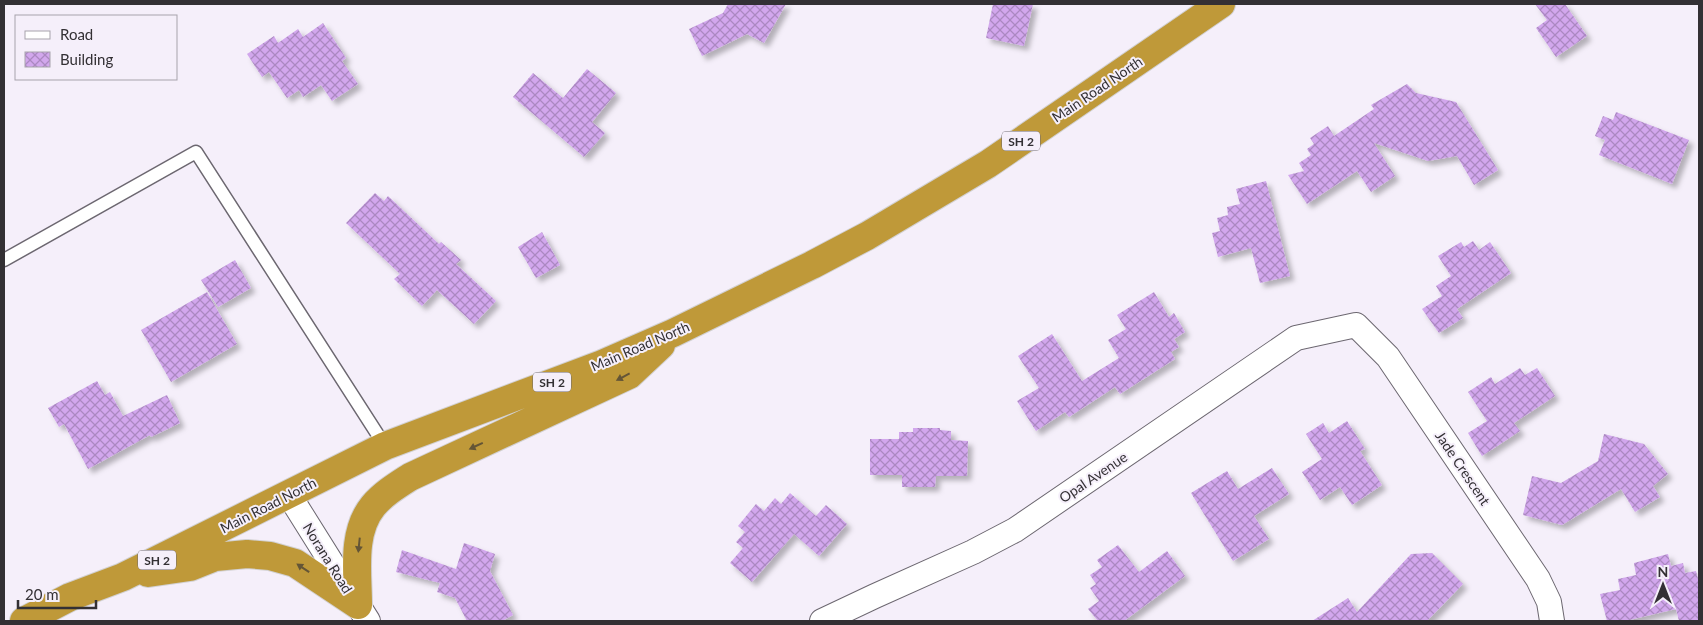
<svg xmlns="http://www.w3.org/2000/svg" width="1703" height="625" font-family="Lato,sans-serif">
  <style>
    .building { fill: url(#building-cross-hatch); filter: url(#shadow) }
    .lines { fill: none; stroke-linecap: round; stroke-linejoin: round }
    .lane-casing { stroke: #6c6770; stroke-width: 15 }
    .street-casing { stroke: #6c6770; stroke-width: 26 }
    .highway-casing { stroke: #d2d1d2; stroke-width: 30 }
    .lane { stroke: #fff; stroke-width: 12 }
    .street { stroke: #fff; stroke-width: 24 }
    .highway { stroke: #bf9939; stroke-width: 28 }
    .oneway { fill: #645536 }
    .labels { text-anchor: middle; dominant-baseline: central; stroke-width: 4; stroke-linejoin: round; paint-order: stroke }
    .shield { fill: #f5effa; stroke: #6d696f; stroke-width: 1 }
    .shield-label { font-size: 12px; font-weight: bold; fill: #333034 }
    .street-label { font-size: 14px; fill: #333034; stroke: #f5effa }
  </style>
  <defs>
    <pattern id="building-cross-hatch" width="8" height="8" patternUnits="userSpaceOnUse" patternTransform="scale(1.25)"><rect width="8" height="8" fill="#d2a7ed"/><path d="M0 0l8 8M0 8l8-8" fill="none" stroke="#ab88c1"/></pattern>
    <filter id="shadow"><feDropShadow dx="4.5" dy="4.5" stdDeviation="2.5" flood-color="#0004"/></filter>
  </defs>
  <rect width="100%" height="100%" fill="#f5effa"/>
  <path class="building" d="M 728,4 L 786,4 L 764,43 L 747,34 L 702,56 L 689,29 L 723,13 Z
    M 993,4 L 1033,4 L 1024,46 L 986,38 Z
    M 1535,4 L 1565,4 L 1587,36 L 1556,57 L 1536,28 L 1547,20 Z
    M 323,23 L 346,58 L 342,61 L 358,84 L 332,101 L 321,85 L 303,97 L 299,90 L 287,98 L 269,72 L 262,77 L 247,54 L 274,36 L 278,43 L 298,29 L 303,37 Z
    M 587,69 L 616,93 L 592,122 L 605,133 L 584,157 L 513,97 L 533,73 L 563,98 Z
    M 1407,84 L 1416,93 L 1456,102 L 1498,170 L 1474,185 L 1457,156 L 1428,161 L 1374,143 L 1395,176 L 1371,192 L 1357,171 L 1307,204 L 1288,175 L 1304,171 L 1299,163 L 1311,155 L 1307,149 L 1314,144 L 1310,138 L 1328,126 L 1334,136 L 1374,109 L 1371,105 Z
    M 1616,112 L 1689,140 L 1672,184 L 1599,155 L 1605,140 L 1595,136 L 1603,116 L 1613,120 Z
    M 1266,181 L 1290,276 L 1260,283 L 1251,248 L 1218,257 L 1212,233 L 1220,231 L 1217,218 L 1228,215 L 1227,207 L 1240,204 L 1236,189 Z
    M 375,193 L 384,201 L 388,196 L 439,244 L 441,242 L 461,260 L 456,264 L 496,301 L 474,324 L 437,290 L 422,306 L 394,279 L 400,274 L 346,223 Z
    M 542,232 L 560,265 L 536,278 L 518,247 Z
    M 1473,241 L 1479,250 L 1490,242 L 1511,273 L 1457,309 L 1463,318 L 1439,333 L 1422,309 L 1442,296 L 1436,286 L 1451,276 L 1438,256 L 1461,242 L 1464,247 Z
    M 235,260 L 251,288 L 218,307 L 201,280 Z
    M 207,292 L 237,344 L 171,382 L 141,330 Z
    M 1154,292 L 1169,317 L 1174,313 L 1185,332 L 1174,339 L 1179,347 L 1171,352 L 1175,359 L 1120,394 L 1115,387 L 1069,417 L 1065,412 L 1036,431 L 1017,401 L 1039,388 L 1018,356 L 1052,334 L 1082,381 L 1119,358 L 1108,340 L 1126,329 L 1117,315 Z
    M 1520,368 L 1525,375 L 1537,368 L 1555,396 L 1514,423 L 1520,431 L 1482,456 L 1468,433 L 1487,421 L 1468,392 L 1491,377 L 1495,384 Z
    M 97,381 L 105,395 L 110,392 L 123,416 L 167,395 L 180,423 L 151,437 L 150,435 L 88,469 L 64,424 L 59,427 L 48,408 Z
    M 1347,421 L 1365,449 L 1360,451 L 1382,485 L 1352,505 L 1340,487 L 1320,500 L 1302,472 L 1322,459 L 1306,434 L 1323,423 L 1329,433 Z
    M 913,428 L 940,428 L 940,430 L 951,431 L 951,440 L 968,441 L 967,476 L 936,476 L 935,487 L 902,487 L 902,475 L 870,475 L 870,439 L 899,439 L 899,432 L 913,432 Z
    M 1604,434 L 1644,444 L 1668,474 L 1653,486 L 1660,497 L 1635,512 L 1621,489 L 1562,525 L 1523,515 L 1532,476 L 1561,483 L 1598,461 Z
    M 1272,468 L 1289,494 L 1254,516 L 1269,539 L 1233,561 L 1191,493 L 1227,471 L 1238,489 Z
    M 790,493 L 816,516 L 826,505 L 847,524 L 819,556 L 794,534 L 752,582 L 730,563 L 743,548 L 736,542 L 745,532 L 738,526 L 756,504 L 764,511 L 775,498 L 781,504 Z
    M 464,543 L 495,554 L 490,571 L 513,615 L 502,621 L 467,621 L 455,598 L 437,592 L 440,583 L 396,572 L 402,550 L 456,569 Z
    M 1118,545 L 1139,572 L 1167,551 L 1185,576 L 1124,621 L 1098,621 L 1088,609 L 1099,601 L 1090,588 L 1096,584 L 1090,575 L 1102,567 L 1097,560 Z
    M 1432,553 L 1463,584 L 1427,621 L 1312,621 L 1348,598 L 1357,612 L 1411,554 Z
    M 1668,554 L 1671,566 L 1683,563 L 1685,573 L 1696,571 L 1699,583 L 1699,621 L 1679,621 L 1676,609 L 1625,621 L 1607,621 L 1600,594 L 1620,590 L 1618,579 L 1636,575 L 1634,563 Z"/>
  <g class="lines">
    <defs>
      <path id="lane" d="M 4,260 L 196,152 L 385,446"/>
      <path id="street" d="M 289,495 L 368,621
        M 822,621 L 875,596 L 973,552 L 1015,530 L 1296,338 L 1356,325 L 1388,357 L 1538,579 L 1549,602 L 1552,621"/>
      <path id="highway" d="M 148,573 L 190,567 L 215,557 L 247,554 L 270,556 L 295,563 L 358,605
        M 358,605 C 358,574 351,533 373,506 C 383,494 396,486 410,477 L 629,375 L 661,345
        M 24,621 L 70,597 L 123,577 L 385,446 L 602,364 L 673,333 L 812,265 L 867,236 L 988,164 L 1221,4"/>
    </defs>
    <use href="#lane" class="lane-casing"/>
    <use href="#street" class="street-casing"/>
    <use href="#highway" class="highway-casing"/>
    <use href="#lane" class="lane"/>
    <use href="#street" class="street"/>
    <use href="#highway" class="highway"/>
  </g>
  <defs><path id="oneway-solid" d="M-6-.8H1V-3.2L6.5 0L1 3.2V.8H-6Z" transform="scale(1.25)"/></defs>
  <g class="oneway">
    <use href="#oneway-solid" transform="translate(623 377) rotate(152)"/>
    <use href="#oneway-solid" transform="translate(476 446) rotate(155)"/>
    <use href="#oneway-solid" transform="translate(359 545) rotate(96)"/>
    <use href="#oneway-solid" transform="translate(303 568) rotate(-146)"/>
  </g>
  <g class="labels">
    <g class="shield">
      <rect x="1002" y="131.5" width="38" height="19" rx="4"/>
      <rect x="533" y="372.5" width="38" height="19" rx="4"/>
      <rect x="138" y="550.5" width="38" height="19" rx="4"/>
    </g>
    <g class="shield-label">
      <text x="1021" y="141">SH 2</text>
      <text x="552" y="382">SH 2</text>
      <text x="157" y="560">SH 2</text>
    </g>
    <g class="street-label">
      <text transform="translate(1097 89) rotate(-34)">Main Road North</text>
      <text transform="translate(640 346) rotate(-23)">Main Road North</text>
      <text transform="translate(1463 468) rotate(56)">Jade Crescent</text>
      <text transform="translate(1093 477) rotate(-34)">Opal Avenue</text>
      <text transform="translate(268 505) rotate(-27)">Main Road North</text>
      <text transform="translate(328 558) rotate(58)">Norana Road</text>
    </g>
  </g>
  <rect width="1703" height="625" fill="none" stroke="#333034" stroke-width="10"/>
  <rect x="15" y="15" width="162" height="65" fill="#f5effa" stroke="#a7a3ab"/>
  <rect x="25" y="31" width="25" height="8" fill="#ffffff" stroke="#a7a3ab"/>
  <text x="60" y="40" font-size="15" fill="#333034">Road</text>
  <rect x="25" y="52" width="25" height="15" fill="url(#building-cross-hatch)" stroke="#a7a3ab"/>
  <text x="60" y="65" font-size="15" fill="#333034">Building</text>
  <g transform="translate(1663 585)" stroke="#f5effa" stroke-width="4" paint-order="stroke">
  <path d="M0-4L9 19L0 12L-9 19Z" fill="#333034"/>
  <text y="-8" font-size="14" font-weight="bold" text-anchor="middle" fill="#333034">N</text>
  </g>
  <path d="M18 600v8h78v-8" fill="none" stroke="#333034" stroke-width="2.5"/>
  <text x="25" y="600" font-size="15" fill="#333034" stroke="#f5effa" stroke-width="4" paint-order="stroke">20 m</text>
</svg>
